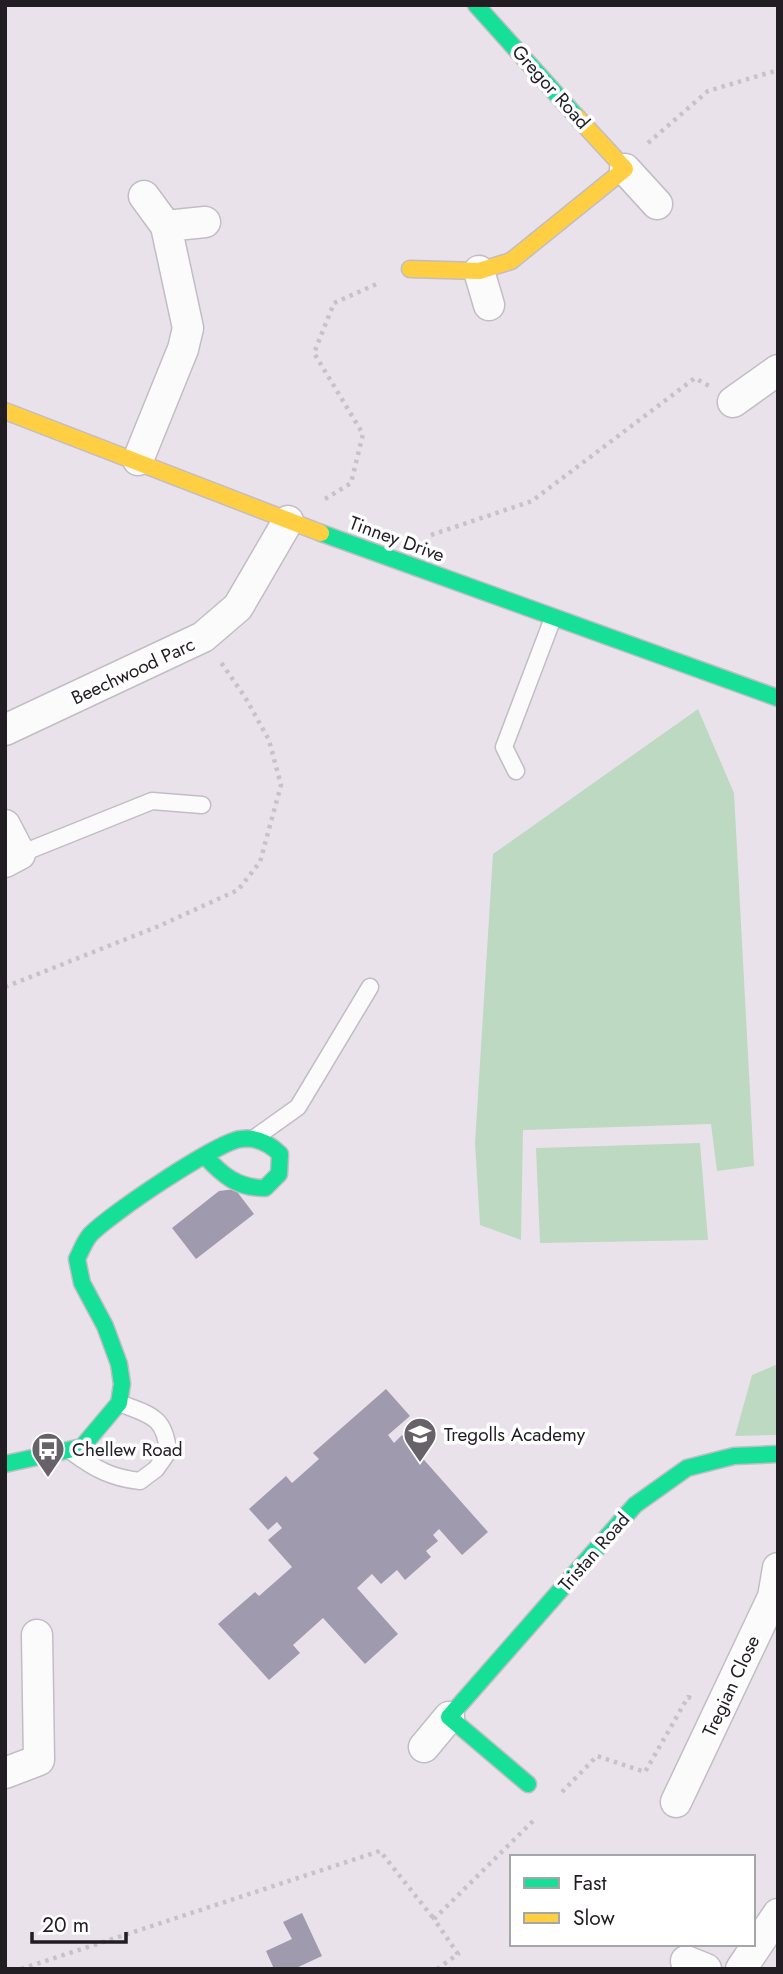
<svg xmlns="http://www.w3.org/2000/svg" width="783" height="1974" font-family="Jost,sans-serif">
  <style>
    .green { fill: #bed9c1 }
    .building { fill: #a09aae }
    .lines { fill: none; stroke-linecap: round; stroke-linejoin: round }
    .lane-casing { stroke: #c2bdc4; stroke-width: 19 }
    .street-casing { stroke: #c2bdc4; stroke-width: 33 }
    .fast-casing { stroke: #c2bdc4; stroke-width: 19 }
    .slow-casing { stroke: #c2bdc4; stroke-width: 19 }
    .path { stroke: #c6c3c7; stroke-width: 4.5; stroke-dasharray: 3.5 5; stroke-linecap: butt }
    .lane { stroke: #fcfbfc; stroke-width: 16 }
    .street { stroke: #fcfbfc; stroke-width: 30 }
    .fast { stroke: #16e098; stroke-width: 16 }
    .slow { stroke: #ffcf43; stroke-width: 16 }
    .labels { text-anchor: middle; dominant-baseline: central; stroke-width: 7; stroke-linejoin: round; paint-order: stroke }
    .street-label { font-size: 19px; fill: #211d23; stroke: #fff }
    .poi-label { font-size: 19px; fill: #211d23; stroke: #fff; text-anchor: start }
  </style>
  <rect width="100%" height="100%" fill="#e9e2eb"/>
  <path class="green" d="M 698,709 L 734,793 L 754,1166 L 717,1171 L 711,1124 L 523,1130 L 521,1240 L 480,1225 L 475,1143 L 493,854 Z
    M 700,1143 L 708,1240 L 540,1243 L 536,1148 Z
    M 778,1364 L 778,1435 L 735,1436 L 752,1375 Z"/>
  <path class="building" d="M 235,1189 L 254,1214 L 196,1259 L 172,1228 L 219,1191 Z
    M 386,1389 L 410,1416 L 388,1435 L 394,1443 L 402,1435 L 488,1532 L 462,1555 L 439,1529 L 433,1535 L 438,1541 L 426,1551 L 431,1557 L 405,1580 L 397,1570 L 381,1584 L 372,1574 L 357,1588 L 398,1634 L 365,1664 L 323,1618 L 293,1645 L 300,1653 L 269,1680 L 218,1624 L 255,1592 L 259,1596 L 292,1567 L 268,1540 L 282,1528 L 277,1522 L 268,1530 L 249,1509 L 286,1476 L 292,1483 L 319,1459 L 313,1453 Z
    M 302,1913 L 322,1956 L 294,1969 L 274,1969 L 266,1951 L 292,1939 L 283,1922 Z"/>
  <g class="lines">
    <defs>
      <path id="lane" d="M 516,771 L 504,747 L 553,618
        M 20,854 L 152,801 L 202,805
        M 256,1137 L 298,1107 L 370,987
        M 72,1452 C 95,1469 112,1478 140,1481 L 156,1469 L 168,1452 C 165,1416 150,1415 119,1403"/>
      <path id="street" d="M 625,169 L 657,204
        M 144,196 L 166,226 L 205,222
        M 479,271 L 489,305
        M 733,402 L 778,370
        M 138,460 L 183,349 L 188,328 L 166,226
        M 5,730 L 203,637 L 238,607 L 288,521
        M 5,825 L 20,854 L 5,862
        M 424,1747 L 449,1717
        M 5,1773 L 39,1760 L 37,1635
        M 676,1802 L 773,1597 L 778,1568
        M 686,1961 L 706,1969
        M 741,1969 L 778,1914"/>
      <path id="fast" d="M 476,5 L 577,117
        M 321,533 L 778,698
        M 5,1464 L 82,1447 L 119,1403 L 122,1384 L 119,1364 L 105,1326 L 82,1283 L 77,1259 C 81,1251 84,1242 90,1235 C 107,1216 218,1141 241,1139 C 256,1137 269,1143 280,1154 L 279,1174 L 265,1188 C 238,1188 223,1176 205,1156
        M 528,1784 L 449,1717 L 635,1505 L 687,1468 L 734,1456 L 778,1454"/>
      <path id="slow" d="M 410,269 L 479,271 L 511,261 L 625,169 L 577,117
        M 5,411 L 321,533"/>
    </defs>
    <use href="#lane" class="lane-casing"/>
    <use href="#street" class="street-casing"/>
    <use href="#fast" class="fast-casing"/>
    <use href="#slow" class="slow-casing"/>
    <path class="path" d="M 648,143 L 708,91 L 778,70
      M 325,499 L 351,483 L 363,434 L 314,353 L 334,303 L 379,283
      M 431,535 L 532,501 L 695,378 L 709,386
      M 5,987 L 159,926 L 238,890 L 260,862 L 281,785 L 269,740 L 245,697 L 220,661
      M 562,1792 L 597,1756 L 645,1772 L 688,1697 L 693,1699
      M 21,1969 L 380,1851 L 434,1919
      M 437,1969 L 458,1954 L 434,1919 L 536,1818"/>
    <use href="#lane" class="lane"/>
    <use href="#street" class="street"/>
    <use href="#fast" class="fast"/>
    <use href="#slow" class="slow"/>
  </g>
  <defs>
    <symbol id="school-pin" viewBox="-11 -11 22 30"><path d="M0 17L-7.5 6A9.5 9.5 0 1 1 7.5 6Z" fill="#676269" stroke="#fff"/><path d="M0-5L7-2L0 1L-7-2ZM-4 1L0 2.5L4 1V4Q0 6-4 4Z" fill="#fff"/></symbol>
    <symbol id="bus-pin" viewBox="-11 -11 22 30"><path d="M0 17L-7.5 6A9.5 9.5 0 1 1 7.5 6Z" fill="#676269" stroke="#fff"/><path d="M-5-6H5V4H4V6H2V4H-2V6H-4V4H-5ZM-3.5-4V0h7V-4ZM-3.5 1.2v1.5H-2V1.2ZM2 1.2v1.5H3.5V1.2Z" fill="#fff"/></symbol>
  </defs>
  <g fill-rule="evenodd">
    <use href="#school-pin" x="401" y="1415" width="38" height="52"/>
    <use href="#bus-pin" x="29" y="1430" width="38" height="52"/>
  </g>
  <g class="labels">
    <g class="street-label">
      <text transform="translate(551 87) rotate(48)">Gregor Road</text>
      <text transform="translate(397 539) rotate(20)">Tinney Drive</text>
      <text transform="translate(133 671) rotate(-25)">Beechwood Parc</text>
      <text transform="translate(594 1552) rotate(-49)">Tristan Road</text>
      <text transform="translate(731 1686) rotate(-65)">Tregian Close</text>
    </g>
    <g class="poi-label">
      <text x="444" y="1434">Tregolls Academy</text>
      <text x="72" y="1449">Chellew Road</text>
    </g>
  </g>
  <rect width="783" height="1974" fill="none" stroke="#211d23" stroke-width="14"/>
  <rect x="510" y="1855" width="245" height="91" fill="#ffffff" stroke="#a6a5a7" stroke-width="2"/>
  <rect x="524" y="1878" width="35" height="10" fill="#16e098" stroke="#a6a5a7" stroke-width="2"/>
  <text x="573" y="1890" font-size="21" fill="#211d23">Fast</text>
  <rect x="524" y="1913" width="35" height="10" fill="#ffcf43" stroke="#a6a5a7" stroke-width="2"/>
  <text x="573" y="1925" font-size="21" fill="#211d23">Slow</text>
  <path d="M32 1932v10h94v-10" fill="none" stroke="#211d23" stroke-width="3.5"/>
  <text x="42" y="1932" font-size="21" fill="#211d23" stroke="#ffffff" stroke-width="5" paint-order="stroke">20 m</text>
</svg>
